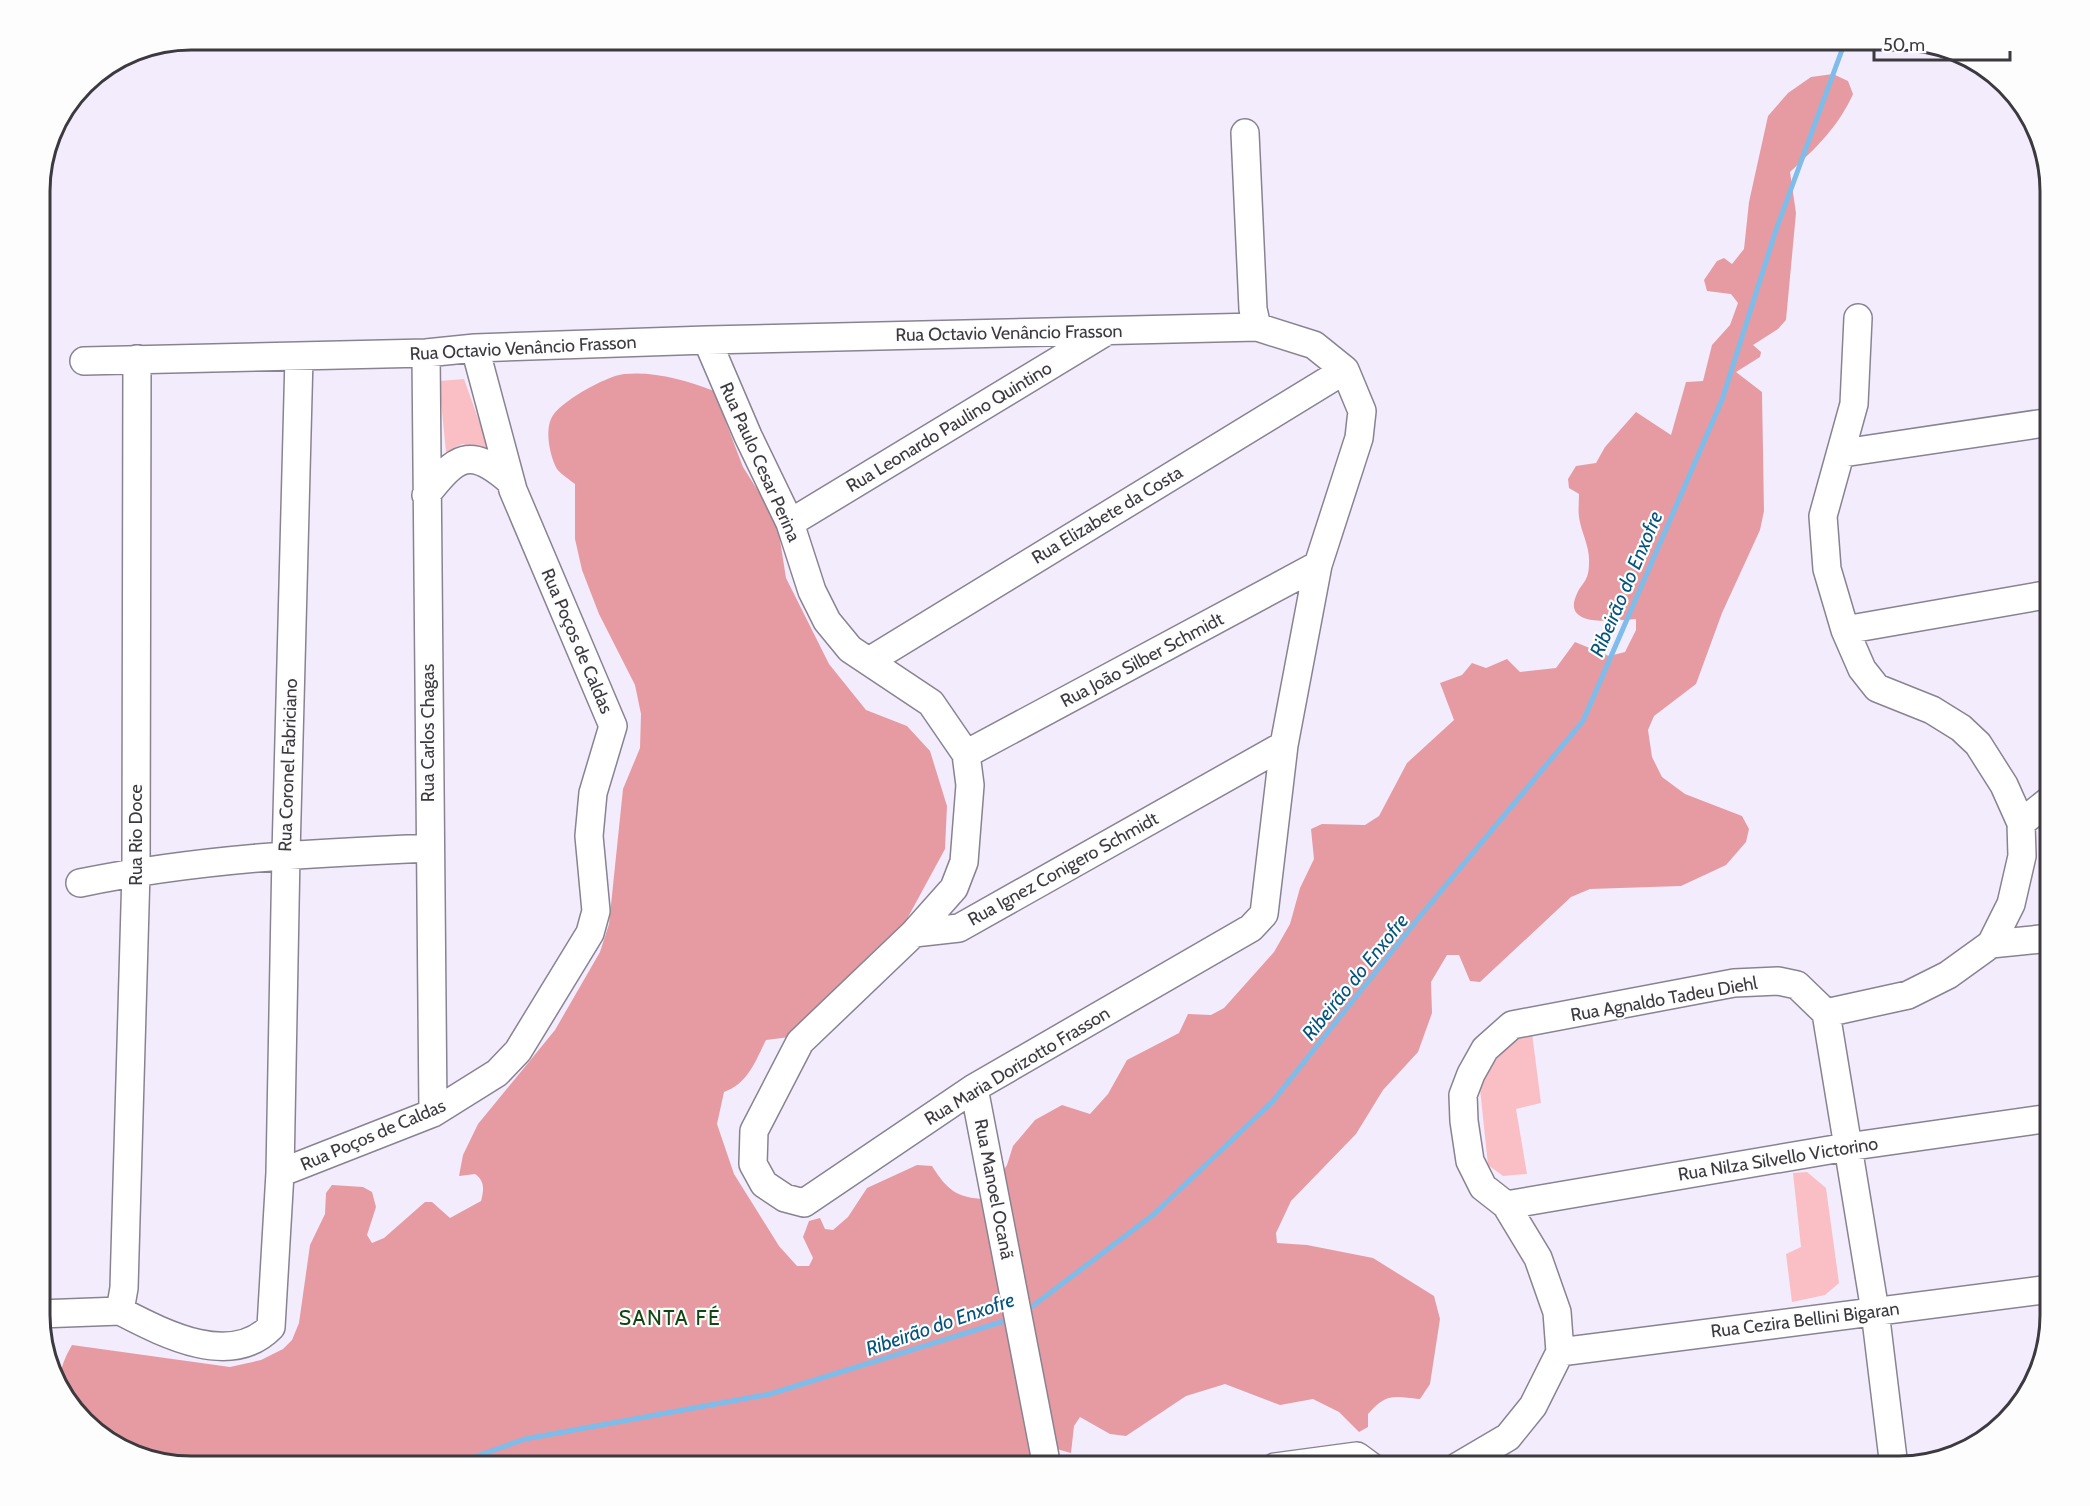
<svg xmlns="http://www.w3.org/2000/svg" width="2090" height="1506" font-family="Cabin,sans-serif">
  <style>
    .green { fill: #fabfc5 }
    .forest { fill: #e69ba3 }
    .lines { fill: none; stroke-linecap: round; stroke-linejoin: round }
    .stream { stroke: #7ebce9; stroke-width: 5 }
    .minor-casing { stroke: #898391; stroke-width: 30 }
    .minor { stroke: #fff; stroke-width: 27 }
    .labels { text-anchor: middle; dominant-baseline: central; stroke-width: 4.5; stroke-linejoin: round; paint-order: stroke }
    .street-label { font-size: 18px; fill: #3c393f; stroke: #fdfdfd }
    .water-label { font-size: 20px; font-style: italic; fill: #03537d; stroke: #fdfdfd }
    .quarter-label { font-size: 21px; letter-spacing: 1.5px; fill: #124711; stroke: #fdfdfd }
    .rim { fill: none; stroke: #3c393f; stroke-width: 3 }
  </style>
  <rect width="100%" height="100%" fill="#f3ecfc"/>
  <path class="green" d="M 464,379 L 489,449 L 462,444 L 446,452 L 439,381 Z
    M 1532,1033 L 1541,1103 L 1516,1109 L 1527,1174 L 1503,1176 L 1488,1165 L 1479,1079 L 1512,1041 Z
    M 1807,1172 L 1826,1188 L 1839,1283 L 1825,1295 L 1792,1302 L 1786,1254 L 1801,1247 L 1793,1173 Z"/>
  <path class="forest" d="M 1833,74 L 1848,81 L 1853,94 C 1839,126 1815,149 1790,172 L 1796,213 L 1786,320 L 1778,329 L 1753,345 L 1761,352 L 1760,357 L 1736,372 L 1762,392 L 1764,511 L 1760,530 L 1722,613 L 1696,684 L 1654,716 L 1648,730 L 1652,757 L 1662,777 L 1685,794 L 1742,816 L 1749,829 L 1746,842 L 1726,865 L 1681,886 L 1590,889 L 1571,897 L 1480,982 L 1470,981 L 1459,955 L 1447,955 L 1431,982 L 1432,1013 L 1418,1052 L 1383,1090 L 1356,1134 L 1291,1201 L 1276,1233 L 1277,1243 L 1307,1245 L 1373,1258 L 1434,1296 L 1440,1319 L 1430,1384 L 1420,1399 C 1393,1396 1386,1393 1368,1414 L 1368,1427 L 1359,1432 L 1339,1412 L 1313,1399 L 1280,1405 L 1225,1384 L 1186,1396 L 1126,1436 L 1110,1434 L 1080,1417 L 1074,1426 L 1071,1453 L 1046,1446 L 1028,1461 L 1014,1467 L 190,1467 C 174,1464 155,1464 140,1458 C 110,1445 62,1412 61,1375 C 61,1365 67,1354 72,1345 L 230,1367 L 261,1360 L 283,1349 L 292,1340 L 299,1323 L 310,1245 L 325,1214 L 326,1193 L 332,1185 L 363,1187 L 372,1192 L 376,1207 L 367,1235 L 372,1243 L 384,1238 L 425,1202 L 432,1202 L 450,1218 L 481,1201 C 484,1190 485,1181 475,1174 L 459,1176 L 463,1155 L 478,1124 L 555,1030 L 600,952 L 609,924 L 623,789 L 640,748 L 641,714 L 635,685 L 599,614 L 582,570 L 575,539 L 575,484 C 570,480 561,474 557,469 C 550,457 545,432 551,419 C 557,403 606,376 624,374 C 654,371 686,380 714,391 L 743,467 L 777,521 L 786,578 L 829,664 L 866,710 L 907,726 L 930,751 L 947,806 L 945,849 L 895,941 L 806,1035 L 766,1040 C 756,1060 748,1084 724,1092 L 717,1124 L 734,1174 L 779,1246 L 797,1266 L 809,1266 L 813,1258 L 803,1237 L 809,1221 L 820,1218 L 825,1229 L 833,1230 L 848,1217 L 867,1188 L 917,1165 L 932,1166 C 947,1190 957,1198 985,1199 L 1007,1165 L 1013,1146 L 1035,1120 L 1062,1105 L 1090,1114 L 1108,1094 L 1127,1060 L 1179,1033 L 1188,1014 L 1211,1015 L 1224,1008 L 1274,952 L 1290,924 L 1300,888 L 1314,859 L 1311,829 L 1322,824 L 1365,825 L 1379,816 L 1407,763 L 1454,720 L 1440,683 L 1462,675 L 1472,663 L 1486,668 L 1507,659 L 1520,672 L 1556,668 L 1575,642 L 1609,656 L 1625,652 L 1636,630 L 1636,619 C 1620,620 1562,629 1576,596 C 1582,581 1589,583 1589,562 C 1590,547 1581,532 1579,517 C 1578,510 1579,502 1579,494 L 1569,488 L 1568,479 L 1576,466 L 1596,463 L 1605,447 L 1636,412 L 1671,435 L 1686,382 L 1703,381 L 1712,345 L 1730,325 L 1738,303 L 1731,294 L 1707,291 L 1704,280 L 1717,261 L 1724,258 L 1732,264 L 1744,249 L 1749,202 L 1768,116 L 1788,93 L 1811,77 Z"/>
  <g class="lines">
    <path class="stream" d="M 1026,1311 L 1153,1215 L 1273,1101 L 1421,915 L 1583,721 L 1722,400 L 1776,230 L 1846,39
      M 446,1467 L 525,1439 L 770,1394 L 1011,1319"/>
    <defs>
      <path id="minor" d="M 1245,133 L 1253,309 L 1257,327
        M 426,353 L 433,1113
        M 84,361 L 426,353 L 475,348 L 707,340 L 1257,327 L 1314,345 L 1345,370 L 1362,411 L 1359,438 L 1318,565 L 1284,745 L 1264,914 L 1251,928 L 974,1088 L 804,1203 L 785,1198 L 764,1184 L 753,1164 L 754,1131 L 800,1042 L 914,933 L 954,888 L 964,862 L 970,785 L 966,754 L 931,703 L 850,649 L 827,621 L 812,591 L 790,523 L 748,436 L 707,340
        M 1843,453 L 2051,422
        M 426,495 C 456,457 469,445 510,481
        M 790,523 L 1107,331
        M 1845,630 L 2051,594
        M 869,661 L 1345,370
        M 966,754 L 1318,565
        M 2021,823 L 2051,799
        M 80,883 C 196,859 311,853 429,848
        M 914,933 L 959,928 L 1284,745
        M 1991,944 L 2051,938
        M 1826,1013 L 1908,995 L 1948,975 L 1991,944 L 2011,904 L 2022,856 L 2021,823 L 2004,785 L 1978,744 L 1961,728 L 1932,710 L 1877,688 L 1862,669 L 1845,630 L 1827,569 L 1823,516 L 1854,404 L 1858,318
        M 1826,1013 L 1875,1311 L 1894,1467
        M 974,1088 L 1047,1467
        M 280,1173 L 286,854 L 299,357
        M 1506,1205 L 1847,1147 L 2051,1118
        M 120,1311 C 163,1333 230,1369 271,1327 L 280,1173 L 433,1113 L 497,1073 L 518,1051 L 590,933 L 596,911 L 589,836 L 593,793 L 613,726 L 513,490 L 475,348
        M 120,1311 L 124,1288 L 136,872 L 137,359
        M 39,1314 L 120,1311
        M 1560,1352 L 2051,1289
        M 1275,1467 L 1357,1456 L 1372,1467
        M 1457,1467 L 1508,1437 L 1533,1406 L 1560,1352 L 1557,1312 L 1538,1258 L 1506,1205 L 1483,1187 L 1470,1161 L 1464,1121 L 1463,1095 L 1471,1074 L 1485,1049 L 1512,1025 L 1734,983 L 1778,981 L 1797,985 L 1826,1013"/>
    </defs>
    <use href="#minor" class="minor-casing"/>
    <use href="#minor" class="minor"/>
  </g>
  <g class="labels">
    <g class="street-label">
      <text transform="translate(1009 333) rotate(-1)">Rua Octavio Venâncio Frasson</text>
      <text transform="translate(523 348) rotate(-3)">Rua Octavio Venâncio Frasson</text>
      <text transform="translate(949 427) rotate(-31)">Rua Leonardo Paulino Quintino</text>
      <text transform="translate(760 462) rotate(66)">Rua Paulo Cesar Perina</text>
      <text transform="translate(1107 515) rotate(-31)">Rua Elizabete da Costa</text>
      <text transform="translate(577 641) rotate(67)">Rua Poços de Caldas</text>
      <text transform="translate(1142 660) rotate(-28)">Rua João Silber Schmidt</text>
      <text transform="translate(428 733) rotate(-90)">Rua Carlos Chagas</text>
      <text transform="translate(288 765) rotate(-88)">Rua Coronel Fabriciano</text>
      <text transform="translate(136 835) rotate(-90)">Rua Rio Doce</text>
      <text transform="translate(1063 869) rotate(-29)">Rua Ignez Conigero Schmidt</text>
      <text transform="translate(1664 999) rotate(-10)">Rua Agnaldo Tadeu Diehl</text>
      <text transform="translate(1017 1066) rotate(-31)">Rua Maria Dorizotto Frasson</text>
      <text transform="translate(373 1135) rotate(-23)">Rua Poços de Caldas</text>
      <text transform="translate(1778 1159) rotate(-9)">Rua Nilza Silvello Victorino</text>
      <text transform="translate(994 1189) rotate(79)">Rua Manoel Ocanã</text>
      <text transform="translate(1805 1320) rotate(-7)">Rua Cezira Bellini Bigaran</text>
    </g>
    <g class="water-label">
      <text transform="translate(1626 584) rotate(-67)">Ribeirão do Enxofre</text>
      <text transform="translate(1355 977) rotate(-51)">Ribeirão do Enxofre</text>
      <text transform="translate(940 1324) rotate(-19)">Ribeirão do Enxofre</text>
    </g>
    <g class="quarter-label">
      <text x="670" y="1317">SANTA FÉ</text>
    </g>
  </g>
  <path d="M0 0H2090V1506H0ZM191 50H1899A141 141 0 0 1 2040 191V1315A141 141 0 0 1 1899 1456H191A141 141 0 0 1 50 1315V191A141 141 0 0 1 191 50Z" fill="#fdfdfd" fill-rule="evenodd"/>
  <path class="rim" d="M191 50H1899A141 141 0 0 1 2040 191V1315A141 141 0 0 1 1899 1456H191A141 141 0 0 1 50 1315V191A141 141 0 0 1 191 50Z"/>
  <path d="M1874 51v9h136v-9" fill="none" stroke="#3c393f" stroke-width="3"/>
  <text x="1883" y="51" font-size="18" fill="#3c393f" stroke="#fdfdfd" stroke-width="4.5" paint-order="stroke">50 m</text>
</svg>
